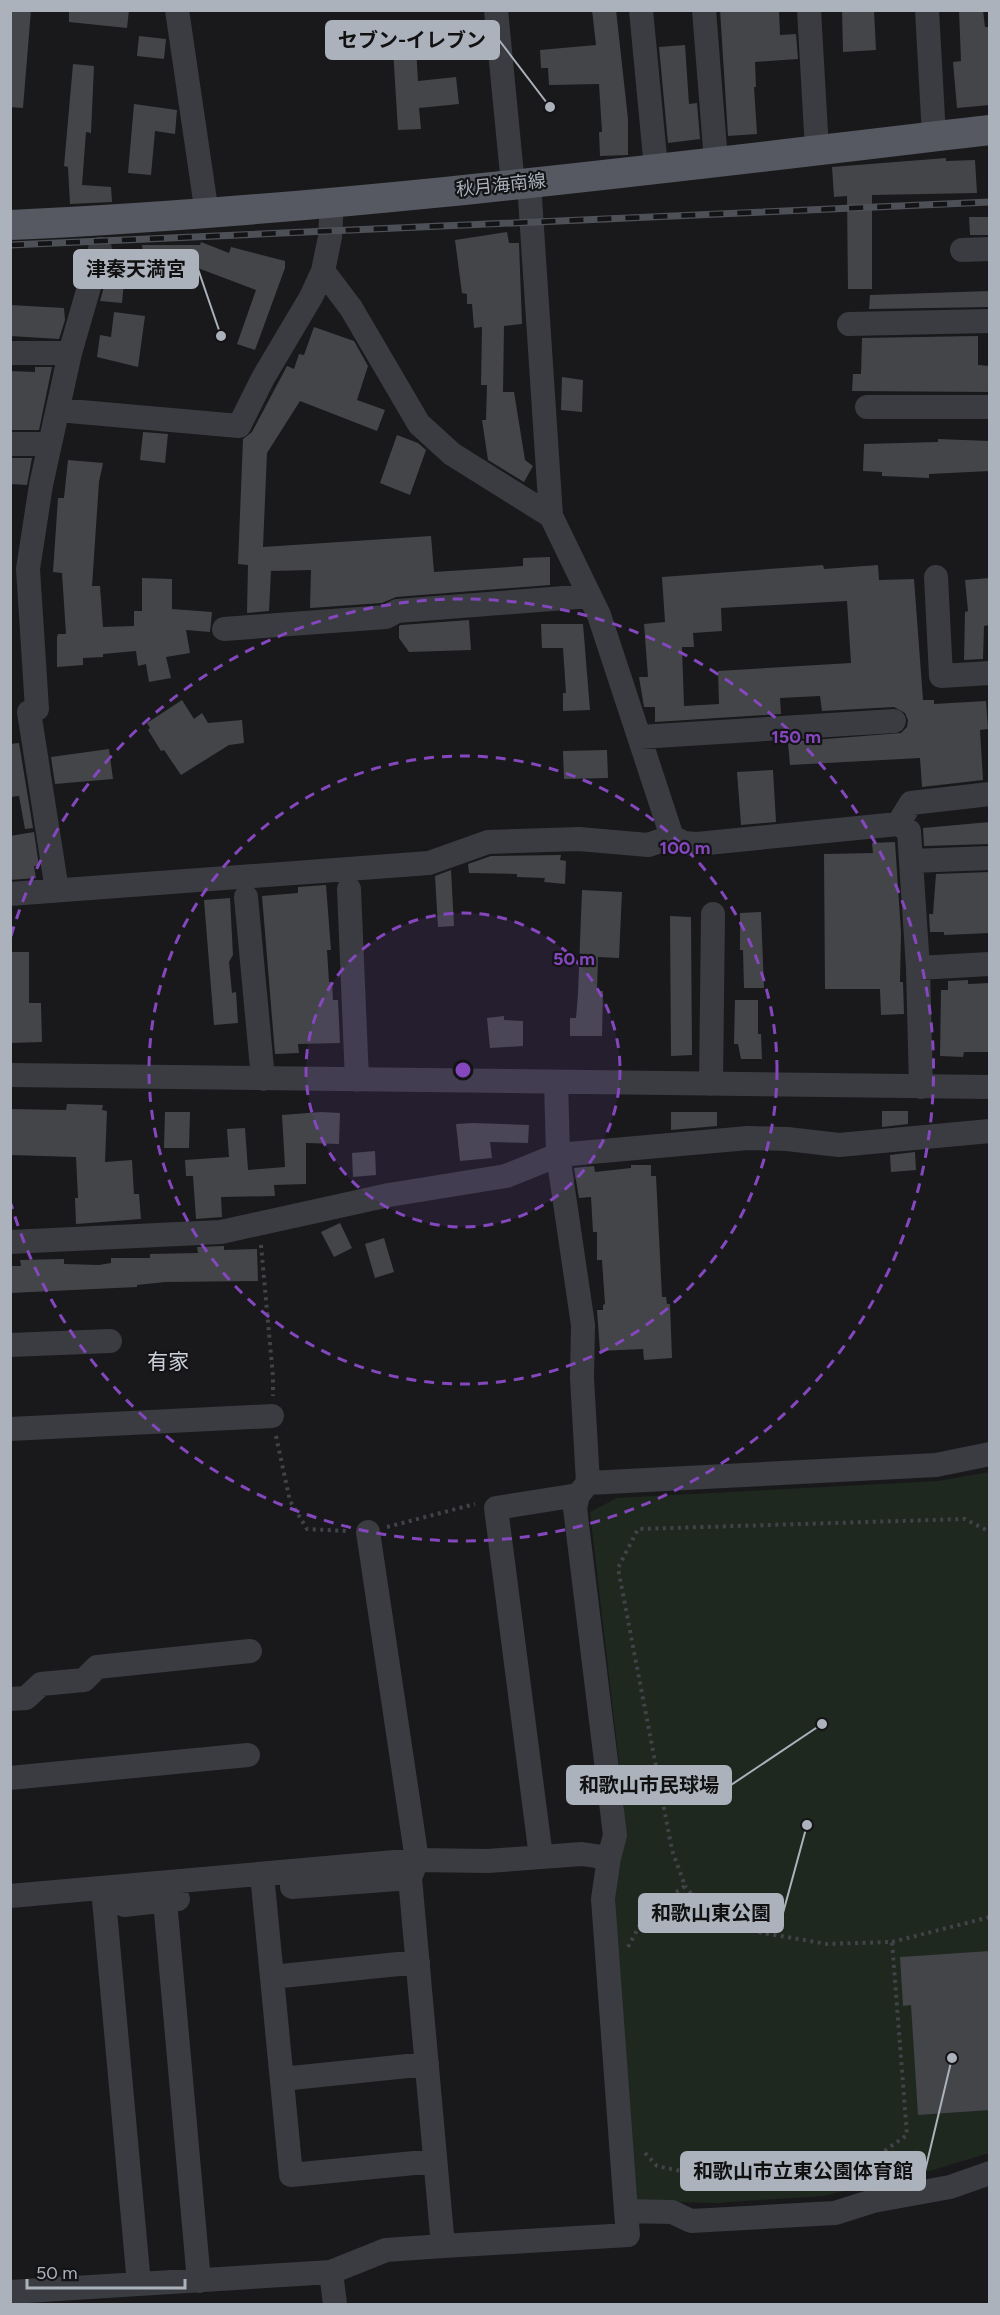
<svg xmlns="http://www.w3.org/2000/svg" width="1000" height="2315" font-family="Figtree,'Noto Sans JP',sans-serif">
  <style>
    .green { fill: #1f281f }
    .building { fill: #434549; fill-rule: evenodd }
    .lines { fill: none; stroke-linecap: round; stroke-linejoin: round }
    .path { stroke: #404348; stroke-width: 4; stroke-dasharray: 3 4.5; stroke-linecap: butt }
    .minor { stroke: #3a3c41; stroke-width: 24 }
    .major { stroke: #565961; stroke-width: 30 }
    .rail-casing { stroke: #4d5056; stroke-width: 7 }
    .rail { stroke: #141417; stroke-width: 4.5; stroke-dasharray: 14; stroke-linecap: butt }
    .ring { fill: none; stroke: #8547be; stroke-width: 3; stroke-dasharray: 10 8 }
    .labels { text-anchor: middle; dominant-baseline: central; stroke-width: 4.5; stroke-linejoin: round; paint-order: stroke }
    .street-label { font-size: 18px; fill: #abb2bc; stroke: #141417 }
    .quarter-label { font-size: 21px; fill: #ccd0d8; stroke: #141417 }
    .centre { fill: #8547be; stroke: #141417; stroke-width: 3 }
    .ring-label { font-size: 18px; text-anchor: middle; font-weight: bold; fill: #8547be; stroke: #141417; stroke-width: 4.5; stroke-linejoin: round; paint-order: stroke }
    .leader { fill: none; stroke: #abb2bc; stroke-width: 2 }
    .callout-dot { fill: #abb2bc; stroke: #141417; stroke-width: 2 }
    .callout { fill: #abb2bc; stroke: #abb2bc; stroke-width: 2 }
    .callout-label { font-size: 20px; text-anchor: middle; font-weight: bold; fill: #111 }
  </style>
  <rect width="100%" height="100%" fill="#19191c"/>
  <path class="green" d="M 989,1472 L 989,2153 L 933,2170 L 823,2196 L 716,2203 L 637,2201 L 614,1908 L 623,1844 L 624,1806 L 590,1512 L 617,1498 L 938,1481 Z"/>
  <path class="building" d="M 10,10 L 31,10 L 23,108 L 10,107 Z
    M 69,10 L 129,10 L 127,28 L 69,22 Z
    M 592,10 L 616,10 L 628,119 L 628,155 L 600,156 L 599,132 L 602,132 L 599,84 L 549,85 L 548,68 L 541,68 L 540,50 L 596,45 Z
    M 720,10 L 779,10 L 780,35 L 796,34 L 798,59 L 755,62 L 756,87 L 754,87 L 757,134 L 728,136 Z
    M 842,10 L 874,10 L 876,50 L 843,52 Z
    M 959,10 L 983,10 L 985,27 L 990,27 L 990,105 L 957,108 L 953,62 L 961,61 Z
    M 139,36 L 166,39 L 164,59 L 137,56 Z
    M 685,45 L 689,104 L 697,103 L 700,139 L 668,143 L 659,47 Z
    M 416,48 L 418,81 L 456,77 L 459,104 L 419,108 L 421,129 L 398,130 L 393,49 Z
    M 73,64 L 94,66 L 91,133 L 86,132 L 82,185 L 111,187 L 112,202 L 70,204 L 68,167 L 64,166 Z
    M 134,104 L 177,110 L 175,134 L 155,131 L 151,175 L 128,173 Z
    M 946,158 L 946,161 L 975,160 L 977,193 L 872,195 L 872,289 L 848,289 L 847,196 L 834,197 L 832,167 Z
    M 969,217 L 989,217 L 989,235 L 970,235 Z
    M 507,232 L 509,243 L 519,243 L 522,324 L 504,326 L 503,392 L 514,392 L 525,460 L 533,466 L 524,482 L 488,460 L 482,420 L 486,420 L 487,385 L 481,385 L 482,327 L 474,328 L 472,304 L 467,304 L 467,294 L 462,293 L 455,240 Z
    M 201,242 L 229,253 L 231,247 L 285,261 L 285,268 L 255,350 L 237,344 L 256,290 L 174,259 L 174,270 L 132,270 L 132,273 L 125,272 L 122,303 L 100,301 L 114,251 L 143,253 L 142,245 L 200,245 Z
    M 990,291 L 990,307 L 869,309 L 870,295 Z
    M 10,305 L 64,308 L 65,320 L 59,339 L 10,336 Z
    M 114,312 L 145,316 L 138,367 L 97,357 L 100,335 L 111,337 Z
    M 314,327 L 354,341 L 368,366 L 357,400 L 385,410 L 377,431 L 300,401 L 267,453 L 263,547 L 431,536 L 434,572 L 523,566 L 523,558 L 550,557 L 550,585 L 396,597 L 382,603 L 310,608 L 311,570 L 271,571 L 269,611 L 247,613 L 248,565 L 238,564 L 243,439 L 252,432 L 287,366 L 294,369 L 299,354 L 304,355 Z
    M 978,336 L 978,365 L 990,366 L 990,392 L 852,391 L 853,374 L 861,374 L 862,338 Z
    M 35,367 L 52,367 L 39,430 L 10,430 L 10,371 L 35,372 Z
    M 562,377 L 583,380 L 582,412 L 561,410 Z
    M 143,432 L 168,434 L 165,463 L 140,460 Z
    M 397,435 L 418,443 L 426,450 L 410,495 L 380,483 Z
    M 938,439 L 990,441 L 990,471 L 929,474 L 929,478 L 882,476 L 882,472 L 863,471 L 864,444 L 938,442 Z
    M 10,458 L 32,458 L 27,485 L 10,484 Z
    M 68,460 L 103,463 L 99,482 L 92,586 L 100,586 L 103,627 L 134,626 L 134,611 L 142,611 L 142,578 L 172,579 L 172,609 L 212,612 L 210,632 L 186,630 L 190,653 L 166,657 L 171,678 L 149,682 L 146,664 L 138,666 L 136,651 L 103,654 L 103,657 L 83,658 L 83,665 L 57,667 L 57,637 L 58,634 L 66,634 L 62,573 L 53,572 L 58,498 L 64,498 Z
    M 823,565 L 824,569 L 878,565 L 879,580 L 914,579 L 923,700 L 934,700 L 934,704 L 986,701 L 988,729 L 980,730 L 983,780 L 922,787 L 920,758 L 790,765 L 788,742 L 901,733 L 907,727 L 908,720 L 905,713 L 894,707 L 822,711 L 820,696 L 780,698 L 781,714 L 655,722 L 655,707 L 644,707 L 639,677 L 648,677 L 644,624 L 665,622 L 662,577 ZM 847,601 L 851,663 L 718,671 L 719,704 L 684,706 L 682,647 L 694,647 L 693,633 L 722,631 L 721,608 Z
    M 990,578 L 990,625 L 984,626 L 983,659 L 964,660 L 965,612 L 968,611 L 965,580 Z
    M 469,620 L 471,650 L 409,652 L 399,638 L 399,626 L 401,625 Z
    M 541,624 L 583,624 L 590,710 L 563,711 L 563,693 L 566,693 L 563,648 L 542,648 Z
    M 182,700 L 194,719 L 202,713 L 208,723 L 242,720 L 244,743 L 229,745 L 181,775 L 164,750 L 161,751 L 148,730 L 150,728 L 147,723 Z
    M 19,743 L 33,828 L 25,829 L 19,796 L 10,797 L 10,744 Z
    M 109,749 L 113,779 L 55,784 L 51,757 Z
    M 607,750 L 608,778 L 564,779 L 563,751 Z
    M 773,770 L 776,822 L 741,825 L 737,772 Z
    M 990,822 L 990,844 L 924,846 L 923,828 Z
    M 34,832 L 39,866 L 34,866 L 36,878 L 10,880 L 10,836 Z
    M 895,842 L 901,932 L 900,982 L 903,982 L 904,1014 L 881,1015 L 880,989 L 825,989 L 824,854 L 873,853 L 872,843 Z
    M 561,855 L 560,860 L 566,861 L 565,884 L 544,882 L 545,878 L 517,877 L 517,874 L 469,873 L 468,864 L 491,856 Z
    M 451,870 L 454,926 L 438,927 L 435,876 Z
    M 990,872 L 990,933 L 944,935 L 944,932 L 930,932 L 929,914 L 933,914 L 936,874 Z
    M 326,885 L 331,950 L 327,950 L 329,982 L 332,982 L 333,1000 L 338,1000 L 340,1043 L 298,1044 L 299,1053 L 275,1054 L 262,896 L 298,893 L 298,887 Z
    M 582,890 L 622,892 L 619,958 L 598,957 L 597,991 L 603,991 L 602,1036 L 570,1036 L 570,1018 L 576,1018 L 578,994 Z
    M 230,898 L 233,955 L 229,962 L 232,993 L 236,992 L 238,1023 L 214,1025 L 204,900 Z
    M 761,912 L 764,988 L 744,988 L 743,950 L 740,950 L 740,913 Z
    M 670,916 L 691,917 L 692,1055 L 671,1056 Z
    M 10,952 L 29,952 L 29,1003 L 41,1003 L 42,1042 L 10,1043 Z
    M 968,980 L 968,984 L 990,983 L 990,1052 L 964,1052 L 963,1057 L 940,1056 L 941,990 L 948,990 L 948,981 Z
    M 735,1000 L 758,1000 L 758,1034 L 761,1034 L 762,1059 L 741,1059 L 738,1044 L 734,1044 Z
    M 504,1016 L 504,1020 L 523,1021 L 523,1046 L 490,1048 L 487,1018 Z
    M 67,1104 L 103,1105 L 102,1110 L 107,1111 L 105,1162 L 132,1160 L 134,1194 L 139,1194 L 141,1219 L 76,1224 L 75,1198 L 78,1198 L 76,1157 L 10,1155 L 10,1109 L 66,1110 Z
    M 882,1111 L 908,1111 L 908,1124 L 882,1127 Z
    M 165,1112 L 190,1112 L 189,1148 L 164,1148 Z
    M 321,1112 L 340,1113 L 339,1144 L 306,1143 L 306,1184 L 274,1185 L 275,1196 L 221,1197 L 222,1217 L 196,1219 L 193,1176 L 186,1176 L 185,1160 L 229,1157 L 227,1129 L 245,1128 L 248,1170 L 285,1167 L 282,1115 Z
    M 671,1112 L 717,1112 L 717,1126 L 671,1130 Z
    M 473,1123 L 529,1125 L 528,1143 L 490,1142 L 492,1158 L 460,1161 L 456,1124 Z
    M 375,1151 L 376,1175 L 353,1177 L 352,1153 Z
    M 915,1152 L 916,1170 L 891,1172 L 890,1155 Z
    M 631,1165 L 651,1165 L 651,1176 L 656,1176 L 662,1297 L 666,1297 L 667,1304 L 670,1304 L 672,1358 L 644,1360 L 643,1349 L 600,1351 L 597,1310 L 603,1310 L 603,1305 L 605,1304 L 602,1260 L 597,1260 L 597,1232 L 593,1232 L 591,1197 L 579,1198 L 574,1168 L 594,1166 L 595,1172 L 631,1168 Z
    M 340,1223 L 352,1248 L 334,1257 L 321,1232 Z
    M 384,1238 L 394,1272 L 375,1278 L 365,1244 Z
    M 224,1246 L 224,1250 L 257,1249 L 258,1281 L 165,1282 L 137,1285 L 137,1287 L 10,1293 L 10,1266 L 21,1266 L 20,1260 L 64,1259 L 64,1264 L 99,1265 L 111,1263 L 111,1258 L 150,1258 L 150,1254 L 198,1253 L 197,1247 Z
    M 990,1951 L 990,2110 L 918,2115 L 911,2005 L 903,2006 L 900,1957 Z"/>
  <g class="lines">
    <path class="path" d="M 261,1245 L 273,1377 L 273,1396
      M 276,1436 L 290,1501 L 307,1529 L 347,1531
      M 387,1527 L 475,1504
      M 892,1942 L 990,1917
      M 628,1947 L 647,1912 L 685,1886 L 672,1850 L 618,1568 L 638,1529 L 965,1519 L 990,1532
      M 645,2153 L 657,2166 L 681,2171 L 880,2154 L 907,2135 L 892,1942 L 827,1944 L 752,1931 L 701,1906 L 685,1886"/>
    <path class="minor" d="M 177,10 L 207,214
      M 496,10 L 513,185
      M 641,10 L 656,168
      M 704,10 L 716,161
      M 809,10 L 817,150
      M 927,10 L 934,136
      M 529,183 L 551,516
      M 962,250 L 990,249
      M 323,271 L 351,308 L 419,424 L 452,454 L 551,516 L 599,615 L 672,837
      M 849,324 L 990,321
      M 10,353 L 70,353
      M 867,407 L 990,407
      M 58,410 L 239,426 L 263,378 L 311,297 L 323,271 L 330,237 L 332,202
      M 10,444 L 50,444
      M 936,577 L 941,676 L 990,673
      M 224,629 L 386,617 L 397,611 L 590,596
      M 640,737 L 894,721
      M 898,824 L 911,803 L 990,794
      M 911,861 L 990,858
      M 349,889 L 357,1080
      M 57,890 L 29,712 L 37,709 L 28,569 L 41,485 L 70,353 L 100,249
      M 10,894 L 429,863 L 488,842 L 579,839 L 648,845 L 672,837 L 684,843 L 697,844 L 898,824 L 909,831 L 918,968 L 921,1087
      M 246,897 L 263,1079
      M 918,968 L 990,964
      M 10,1075 L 990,1087
      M 556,1082 L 558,1155 L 583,1325 L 582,1378 L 588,1483 L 578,1495 L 575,1508 L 615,1835 L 609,1858 L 603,1899 L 626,2211
      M 711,1084 L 713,914
      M 10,1242 L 221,1232 L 389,1195 L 506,1176 L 558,1155 L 748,1138 L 787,1139 L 839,1145 L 990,1131
      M 10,1345 L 110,1341
      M 10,1429 L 272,1416
      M 588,1483 L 936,1465 L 990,1454
      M 10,1699 L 26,1698 L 41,1684 L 84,1680 L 97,1667 L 250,1651
      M 10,1778 L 248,1755
      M 541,1857 L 496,1508 L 578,1495
      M 262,1874 L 291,2175 L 435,2161
      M 292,1887 L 410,1878
      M 103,1889 L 139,2284
      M 10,1896 L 417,1860 L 488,1861 L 582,1854 L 609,1858
      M 165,1901 L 199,2281
      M 124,1905 L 178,1899
      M 272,1977 L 418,1962
      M 282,2079 L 427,2064
      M 443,2246 L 628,2235 L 626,2211 L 672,2212 L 691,2221 L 835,2213 L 873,2201 L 950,2187 L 990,2173
      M 331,2272 L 335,2304
      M 10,2292 L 331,2272 L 386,2250 L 443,2246 L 410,1878 L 417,1860 L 368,1532"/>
    <path class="major" d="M 10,225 C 338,210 664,168 990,130"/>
    <defs>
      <path id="rail" d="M 10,245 L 990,202"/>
    </defs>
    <use href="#rail" class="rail-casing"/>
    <use href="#rail" class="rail"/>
  </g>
  <circle cx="463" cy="1070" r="157" fill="#8547be" fill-opacity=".12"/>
  <g class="ring">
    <circle cx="463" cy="1070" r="157"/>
    <circle cx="463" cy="1070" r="314"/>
    <path d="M11 936A471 471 0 1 1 11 1204"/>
  </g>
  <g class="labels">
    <g class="street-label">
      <text transform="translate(501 185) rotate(-6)">秋月海南線</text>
    </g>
    <g class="quarter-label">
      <text x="168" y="1361">有家</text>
    </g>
  </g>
  <circle cx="463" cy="1070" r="9" class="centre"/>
  <g class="ring-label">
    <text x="796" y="743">150 m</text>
    <text x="685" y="854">100 m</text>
    <text x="574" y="965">50 m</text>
  </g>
  <path class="leader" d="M550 107L499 40M221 336L198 269M822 1724L731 1785M807 1825L783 1913M952 2058L925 2171"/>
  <g class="callout-dot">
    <circle cx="550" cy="107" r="6"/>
    <circle cx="221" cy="336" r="6"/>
    <circle cx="822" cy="1724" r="6"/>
    <circle cx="807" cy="1825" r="6"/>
    <circle cx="952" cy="2058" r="6"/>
  </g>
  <g class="callout">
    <rect x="326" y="21" width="173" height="38" rx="6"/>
    <rect x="74" y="250" width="124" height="38" rx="6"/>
    <rect x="567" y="1766" width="164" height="38" rx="6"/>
    <rect x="639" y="1894" width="144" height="38" rx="6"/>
    <rect x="681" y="2152" width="244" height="38" rx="6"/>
  </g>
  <g class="callout-label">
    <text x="412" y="47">セブン-イレブン</text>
    <text x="136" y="276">津秦天満宮</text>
    <text x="649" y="1792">和歌山市民球場</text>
    <text x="711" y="1920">和歌山東公園</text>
    <text x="803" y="2178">和歌山市立東公園体育館</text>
  </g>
  <rect width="1000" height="2315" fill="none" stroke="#abb2bc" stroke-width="24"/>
  <path d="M27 2279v9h158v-9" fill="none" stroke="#abb2bc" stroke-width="3"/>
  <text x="36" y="2279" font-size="18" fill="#abb2bc" stroke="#141417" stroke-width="4.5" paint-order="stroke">50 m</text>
</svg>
